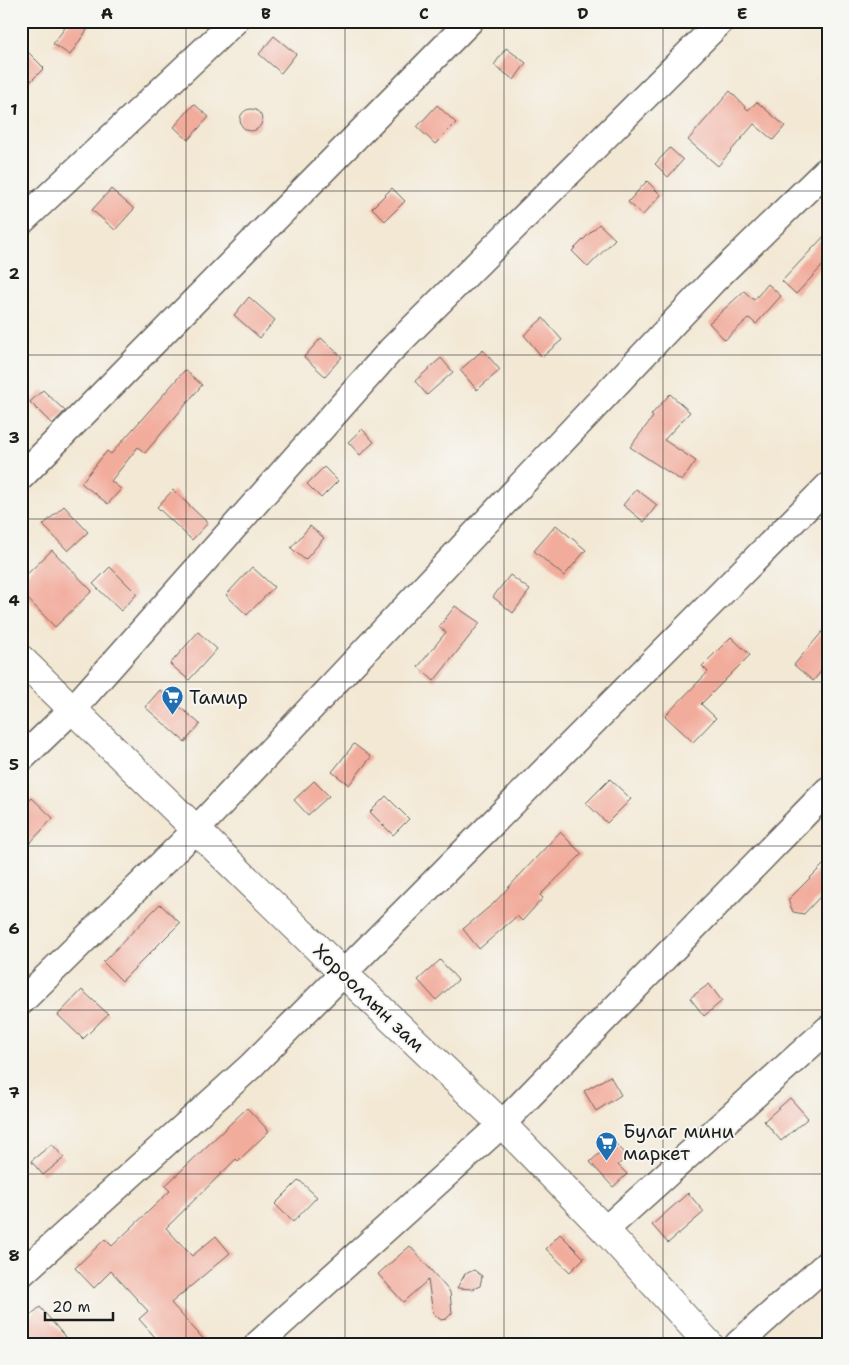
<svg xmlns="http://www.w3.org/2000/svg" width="849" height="1365" font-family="'Shantell Sans',sans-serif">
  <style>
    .building { fill: #f2ac9c }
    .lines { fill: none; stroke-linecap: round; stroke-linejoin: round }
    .street-casing { stroke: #67635c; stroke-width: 29 }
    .secondary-casing { stroke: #67635c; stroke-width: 30 }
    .street { stroke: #fff; stroke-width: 26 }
    .secondary { stroke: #fff; stroke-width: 28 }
    .grid { fill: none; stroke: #1c1c1c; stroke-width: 1; stroke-opacity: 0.55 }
    .labels { text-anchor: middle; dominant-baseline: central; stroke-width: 4; stroke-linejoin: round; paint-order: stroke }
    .poi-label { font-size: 19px; fill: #1c1c1c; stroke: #f6f6f2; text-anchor: start }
    .street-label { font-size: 19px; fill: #1c1c1c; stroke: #f6f6f2 }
    .neatline { fill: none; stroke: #1c1c1c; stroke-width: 2 }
    .grid-label { font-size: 16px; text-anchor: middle; font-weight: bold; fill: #1c1c1c }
  </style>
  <rect width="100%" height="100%" fill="#f6f6f2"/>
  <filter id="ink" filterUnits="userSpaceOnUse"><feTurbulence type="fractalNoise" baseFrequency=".02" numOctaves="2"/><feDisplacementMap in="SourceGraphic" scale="10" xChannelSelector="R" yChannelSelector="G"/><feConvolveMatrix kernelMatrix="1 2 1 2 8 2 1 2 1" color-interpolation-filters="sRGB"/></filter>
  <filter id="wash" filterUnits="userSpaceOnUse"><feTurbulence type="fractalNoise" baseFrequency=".0096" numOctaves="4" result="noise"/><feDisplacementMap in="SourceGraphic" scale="20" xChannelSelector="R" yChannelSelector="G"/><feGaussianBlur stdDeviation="1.12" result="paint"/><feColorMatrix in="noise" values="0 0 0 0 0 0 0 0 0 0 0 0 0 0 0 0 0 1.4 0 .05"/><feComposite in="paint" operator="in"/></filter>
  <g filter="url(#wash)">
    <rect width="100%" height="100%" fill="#f3e8d4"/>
    <g id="blocks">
      <path class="building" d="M 70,21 L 93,21 L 70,55 L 53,44 Z
        M 274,36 L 296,54 L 281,73 L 259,54 Z
        M 21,45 L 44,68 L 21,91 Z
        M 506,48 L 526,63 L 514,80 L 494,65 Z
        M 730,91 L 748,110 L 757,102 L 785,126 L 773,140 L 754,124 L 718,166 L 688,140 Z
        M 194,104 L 209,117 L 188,140 L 174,127 Z
        M 437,105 L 456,123 L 435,144 L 417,127 Z
        M240 120a11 11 0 1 1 22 0a11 11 0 1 1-22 0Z
        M 670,148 L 683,160 L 668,177 L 655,164 Z
        M 647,181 L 661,195 L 643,215 L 628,202 Z
        M 392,188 L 405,201 L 385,221 L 372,208 Z
        M 111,189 L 134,209 L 115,230 L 92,210 Z
        M 599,224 L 615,239 L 588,267 L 572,251 Z
        M 828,232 L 828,260 L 796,294 L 782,281 Z
        M 768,284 L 781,296 L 756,324 L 749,318 L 725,340 L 709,323 L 744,291 L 754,300 Z
        M 249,297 L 275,320 L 260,338 L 234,315 Z
        M 543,318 L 562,340 L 542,357 L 524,335 Z
        M 321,338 L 342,357 L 325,376 L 304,357 Z
        M 483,350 L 500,370 L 477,390 L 460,370 Z
        M 441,358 L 453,372 L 427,395 L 415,381 Z
        M 185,370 L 202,385 L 145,453 L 138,447 L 111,481 L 121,489 L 108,504 L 81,483 L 107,451 L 111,454 Z
        M 43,390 L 65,411 L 52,424 L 30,402 Z
        M 670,394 L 690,412 L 664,440 L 696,461 L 682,481 L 630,447 L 653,417 L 651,415 Z
        M 362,429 L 374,442 L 360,455 L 348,442 Z
        M 324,467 L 338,481 L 321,498 L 307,484 Z
        M 636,489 L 657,505 L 644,522 L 623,505 Z
        M 173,490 L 208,523 L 192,540 L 157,507 Z
        M 64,506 L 88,532 L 68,551 L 43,525 Z
        M 556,525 L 586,550 L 564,576 L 534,551 Z
        M 310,526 L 324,538 L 305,560 L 291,548 Z
        M 52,550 L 92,591 L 55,627 L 21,592 L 21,580 Z
        M 110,567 L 137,594 L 121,611 L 93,584 Z
        M 252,567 L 274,587 L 247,615 L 226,595 Z
        M 510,575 L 530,590 L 513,613 L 493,597 Z
        M 455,606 L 480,623 L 434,681 L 418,667 L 446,632 L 439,627 Z
        M 828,625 L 828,663 L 813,681 L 794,665 Z
        M 198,632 L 217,649 L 189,680 L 170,664 Z
        M 731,637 L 750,655 L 701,704 L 716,718 L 693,742 L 665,716 L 708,672 L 702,666 Z
        M 160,690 L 200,724 L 185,742 L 145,707 Z
        M 354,744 L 371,757 L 349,785 L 332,772 Z
        M 610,779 L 631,799 L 607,823 L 586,803 Z
        M 314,781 L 329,796 L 308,815 L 294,800 Z
        M 386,796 L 409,819 L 393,835 L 370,812 Z
        M 32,798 L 53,818 L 30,843 L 21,835 L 21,809 Z
        M 560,832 L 582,854 L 540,895 L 543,898 L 522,921 L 517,916 L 479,949 L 463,929 L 494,903 Z
        M 828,860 L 828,888 L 804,914 L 793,912 L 788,900 Z
        M 160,904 L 180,923 L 122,981 L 103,962 Z
        M 440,960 L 458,980 L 436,1000 L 418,980 Z
        M 709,984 L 722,1001 L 704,1016 L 690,998 Z
        M 82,990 L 108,1014 L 83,1039 L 58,1015 Z
        M 610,1076 L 621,1095 L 596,1111 L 584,1091 Z
        M 790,1098 L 808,1118 L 781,1141 L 764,1121 Z
        M 247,1108 L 269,1131 L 238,1161 L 236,1159 L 166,1228 L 192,1256 L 216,1236 L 230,1253 L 171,1303 L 208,1344 L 161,1344 L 139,1319 L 148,1311 L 111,1271 L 94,1288 L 75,1268 L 105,1239 L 112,1246 L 170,1191 L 165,1186 Z
        M 613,1141 L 628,1156 L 618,1165 L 627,1174 L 613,1187 L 590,1162 Z
        M 52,1144 L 64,1158 L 43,1175 L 31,1161 Z
        M 299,1180 L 317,1197 L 293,1222 L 275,1204 Z
        M 688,1193 L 704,1212 L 668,1243 L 652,1225 Z
        M 560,1234 L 584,1258 L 570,1272 L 546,1249 Z
        M 410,1246 L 450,1292 L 452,1313 L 446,1319 L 441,1320 L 433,1313 L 428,1280 L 403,1302 L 378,1274 Z
        M 474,1270 L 482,1276 L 480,1286 L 473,1289 L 457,1288 L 465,1274 Z
        M 40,1307 L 71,1344 L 27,1344 L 21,1336 L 21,1323 Z"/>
    </g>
  </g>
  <g filter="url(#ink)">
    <use href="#blocks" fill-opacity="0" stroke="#67635c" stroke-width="1"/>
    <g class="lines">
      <defs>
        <path id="street" d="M 21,222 L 235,21
          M 21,477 L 470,21
          M 21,759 L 72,710 L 391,350 L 721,21
          M 21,1002 L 196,830 L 713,281 L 828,169
          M 605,1230 L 828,1029
          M 21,1274 L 251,1066 L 828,486
          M 258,1344 L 502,1124 L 828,790
          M 738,1344 L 828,1263"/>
        <path id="secondary" d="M 21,659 L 344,974 L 502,1124 L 605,1230 L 709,1344"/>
      </defs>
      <use href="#street" class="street-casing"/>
      <use href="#secondary" class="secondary-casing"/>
      <use href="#street" class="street"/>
      <use href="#secondary" class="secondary"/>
    </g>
  </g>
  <path class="grid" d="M 186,21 L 186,1344M 345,21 L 345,1344M 504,21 L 504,1344M 663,21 L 663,1344M 21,191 L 828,191M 21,355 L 828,355M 21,519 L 828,519M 21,682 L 828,682M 21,846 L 828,846M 21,1010 L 828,1010M 21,1174 L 828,1174"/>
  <defs>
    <symbol id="supermarket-pin" viewBox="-11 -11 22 30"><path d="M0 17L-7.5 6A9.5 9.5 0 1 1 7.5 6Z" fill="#1f6fb2" stroke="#f6f6f2"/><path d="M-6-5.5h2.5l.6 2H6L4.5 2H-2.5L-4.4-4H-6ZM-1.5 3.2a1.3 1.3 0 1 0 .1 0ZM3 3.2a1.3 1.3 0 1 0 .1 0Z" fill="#fff"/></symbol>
  </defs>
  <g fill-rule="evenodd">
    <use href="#supermarket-pin" x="160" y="684" width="25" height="34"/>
    <use href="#supermarket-pin" x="594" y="1130" width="25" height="34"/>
  </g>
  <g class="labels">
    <g class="poi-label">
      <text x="189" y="697">Тамир</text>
      <text x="623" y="1131">Булаг мини<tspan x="623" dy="22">маркет</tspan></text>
    </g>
    <g class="street-label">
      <text transform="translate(369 998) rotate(44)">Хорооллын зам</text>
    </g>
  </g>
  <rect width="849" height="1365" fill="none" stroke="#f6f6f2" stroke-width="55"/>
  <path d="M45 1312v8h68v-8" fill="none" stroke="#1c1c1c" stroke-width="2.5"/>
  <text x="52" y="1312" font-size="15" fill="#1c1c1c" stroke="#f6f6f2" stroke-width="4" paint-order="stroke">20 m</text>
  <rect x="28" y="28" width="794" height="1310" class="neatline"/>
  <g class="grid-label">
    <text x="107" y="19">A</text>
    <text x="266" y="19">B</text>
    <text x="424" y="19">C</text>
    <text x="583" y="19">D</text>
    <text x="742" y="19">E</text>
    <text x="14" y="115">1</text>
    <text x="14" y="279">2</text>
    <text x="14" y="443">3</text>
    <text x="14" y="606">4</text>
    <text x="14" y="770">5</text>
    <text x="14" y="934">6</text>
    <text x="14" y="1098">7</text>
    <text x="14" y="1261">8</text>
  </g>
</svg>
